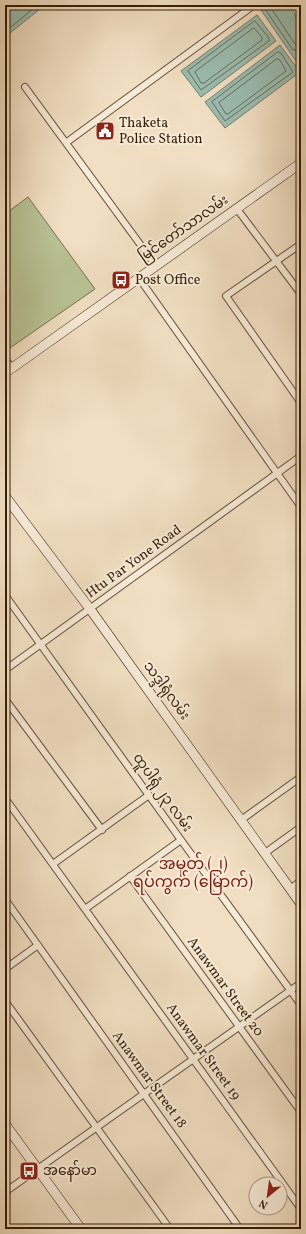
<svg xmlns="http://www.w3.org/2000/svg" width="306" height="1234" font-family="Vollkorn,'Noto Sans Myanmar',serif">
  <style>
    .green { fill: #b8c295; stroke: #77704e }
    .water { fill: #9bbdb1; stroke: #737d6d }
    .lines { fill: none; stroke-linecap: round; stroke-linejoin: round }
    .shore { stroke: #686e5c; stroke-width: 1 }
    .street-casing { stroke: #654e36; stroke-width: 8 }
    .secondary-casing { stroke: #361e07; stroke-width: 10 }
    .street { stroke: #f7ead8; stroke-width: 6 }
    .secondary { stroke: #f7ead8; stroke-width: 9 }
    .labels { text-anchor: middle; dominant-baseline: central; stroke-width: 4; stroke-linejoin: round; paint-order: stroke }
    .poi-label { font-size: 14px; fill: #361e07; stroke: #f7ead8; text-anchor: start }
    .street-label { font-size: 14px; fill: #361e07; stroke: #f7ead8 }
    .quarter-label { font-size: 16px; fill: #7a1f14; stroke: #f7ead8 }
  </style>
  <rect width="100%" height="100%" fill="#f2dfc3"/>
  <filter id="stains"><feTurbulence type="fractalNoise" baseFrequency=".005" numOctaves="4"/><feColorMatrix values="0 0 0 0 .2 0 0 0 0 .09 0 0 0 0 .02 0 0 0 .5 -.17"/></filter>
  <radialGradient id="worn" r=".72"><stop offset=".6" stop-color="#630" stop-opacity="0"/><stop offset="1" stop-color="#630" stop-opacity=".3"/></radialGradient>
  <path class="green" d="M 28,197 L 95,289 L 7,350 L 5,348 L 5,214 Z"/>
  <path class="water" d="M 5,5 L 38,5 L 40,9 L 5,37 Z
    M 264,5 L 291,5 C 300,27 305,38 296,61 L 259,7 Z
    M 257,15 L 276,41 L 201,97 L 181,71 Z
    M 280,45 L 300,72 L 225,128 L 205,102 Z"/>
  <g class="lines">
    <path class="shore" d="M 264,5 L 265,9 L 293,50 L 301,49
      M 269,5 L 295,44 L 301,44
      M 255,21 L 269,38 L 269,41 L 201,90 L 188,71 Z
      M 254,28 L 262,37 L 262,40 L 204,83 L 201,83 L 195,72 Z
      M 5,32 L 34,8 L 35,5
      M 278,52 L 281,53 L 293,72 L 225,121 L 212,102 Z
      M 277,59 L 280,60 L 286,71 L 228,114 L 226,114 L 219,103 Z"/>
    <defs>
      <path id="street" d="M 25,87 L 156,266
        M 67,142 L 254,5
        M 237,209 L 301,294
        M 301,244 L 226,296 L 301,403
        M 139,278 L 301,507
        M 5,359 L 12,368
        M 5,595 L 181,840 L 301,1005
        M 5,670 L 301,456
        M 5,699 L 102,830
        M 5,798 L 301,1209
        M 241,820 L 301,777
        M 265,853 L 301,827
        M 53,864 L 149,795
        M 130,876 L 301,1112
        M 290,889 L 301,881
        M 5,899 L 240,1229
        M 85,909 L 181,840
        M 5,969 L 38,945
        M 5,1001 L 170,1229
        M 5,1192 L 301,983"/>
      <path id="secondary" d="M 5,373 L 301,163
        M 5,496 L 90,609 L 301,904
        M 5,1124 L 81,1229"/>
    </defs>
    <use href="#street" class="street-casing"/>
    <use href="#secondary" class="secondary-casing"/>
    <use href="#street" class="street"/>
    <use href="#secondary" class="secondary"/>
  </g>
  <defs>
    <symbol id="civic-square" viewBox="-11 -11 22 22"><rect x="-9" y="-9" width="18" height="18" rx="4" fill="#8f2418" stroke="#f7ead8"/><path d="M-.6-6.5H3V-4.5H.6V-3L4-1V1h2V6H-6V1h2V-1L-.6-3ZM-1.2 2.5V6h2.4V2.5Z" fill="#fff"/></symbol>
    <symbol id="bus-square" viewBox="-11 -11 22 22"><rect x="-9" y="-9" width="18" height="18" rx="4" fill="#8f2418" stroke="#f7ead8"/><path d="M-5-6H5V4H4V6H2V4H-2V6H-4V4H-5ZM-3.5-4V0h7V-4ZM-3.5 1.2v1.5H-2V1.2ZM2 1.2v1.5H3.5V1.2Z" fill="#fff"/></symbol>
  </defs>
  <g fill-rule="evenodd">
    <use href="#civic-square" x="94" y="120" width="22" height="22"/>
    <use href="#bus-square" x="110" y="269" width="22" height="22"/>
    <use href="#bus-square" x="18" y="1160" width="22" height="22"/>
  </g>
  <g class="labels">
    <g class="poi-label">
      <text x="119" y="123">Thaketa<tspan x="119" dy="16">Police Station</tspan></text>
      <text x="135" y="280">Post Office</text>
      <text x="43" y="1171">အနော်မာ</text>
    </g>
    <g class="street-label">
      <text transform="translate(184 229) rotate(-35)">မြင်တော်သာလမ်း</text>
      <text transform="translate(134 562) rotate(-36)">Htu Par Yone Road</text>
      <text transform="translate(166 691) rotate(54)">သဒ္ဒါရုံလမ်း</text>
      <text transform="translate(162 793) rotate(55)">ထူပါရုံ ၂၃ လမ်း</text>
      <text transform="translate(225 987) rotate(54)">Anawmar Street 20</text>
      <text transform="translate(203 1052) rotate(54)">Anawmar Street 19</text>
      <text transform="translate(149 1080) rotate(54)">Anawmar Street 18</text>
    </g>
    <g class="quarter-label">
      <text x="193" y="865">အမှတ် (၂)<tspan x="193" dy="18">ရပ်ကွက် (မြောက်)</tspan></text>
    </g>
  </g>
  <rect width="306" height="1234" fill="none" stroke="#f2dfc3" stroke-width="20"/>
  <rect x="6" y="6" width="294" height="1222" fill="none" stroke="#361e07" stroke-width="2"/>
  <rect x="10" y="10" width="286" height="1214" fill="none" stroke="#361e07"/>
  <g transform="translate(268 1196) rotate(209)"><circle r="19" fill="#f7ead8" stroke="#aa9884"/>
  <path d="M0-3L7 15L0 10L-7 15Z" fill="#8f2418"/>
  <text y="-6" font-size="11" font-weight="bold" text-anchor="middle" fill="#361e07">N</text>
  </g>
  <rect width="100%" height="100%" filter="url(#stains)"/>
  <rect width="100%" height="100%" fill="url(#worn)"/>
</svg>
